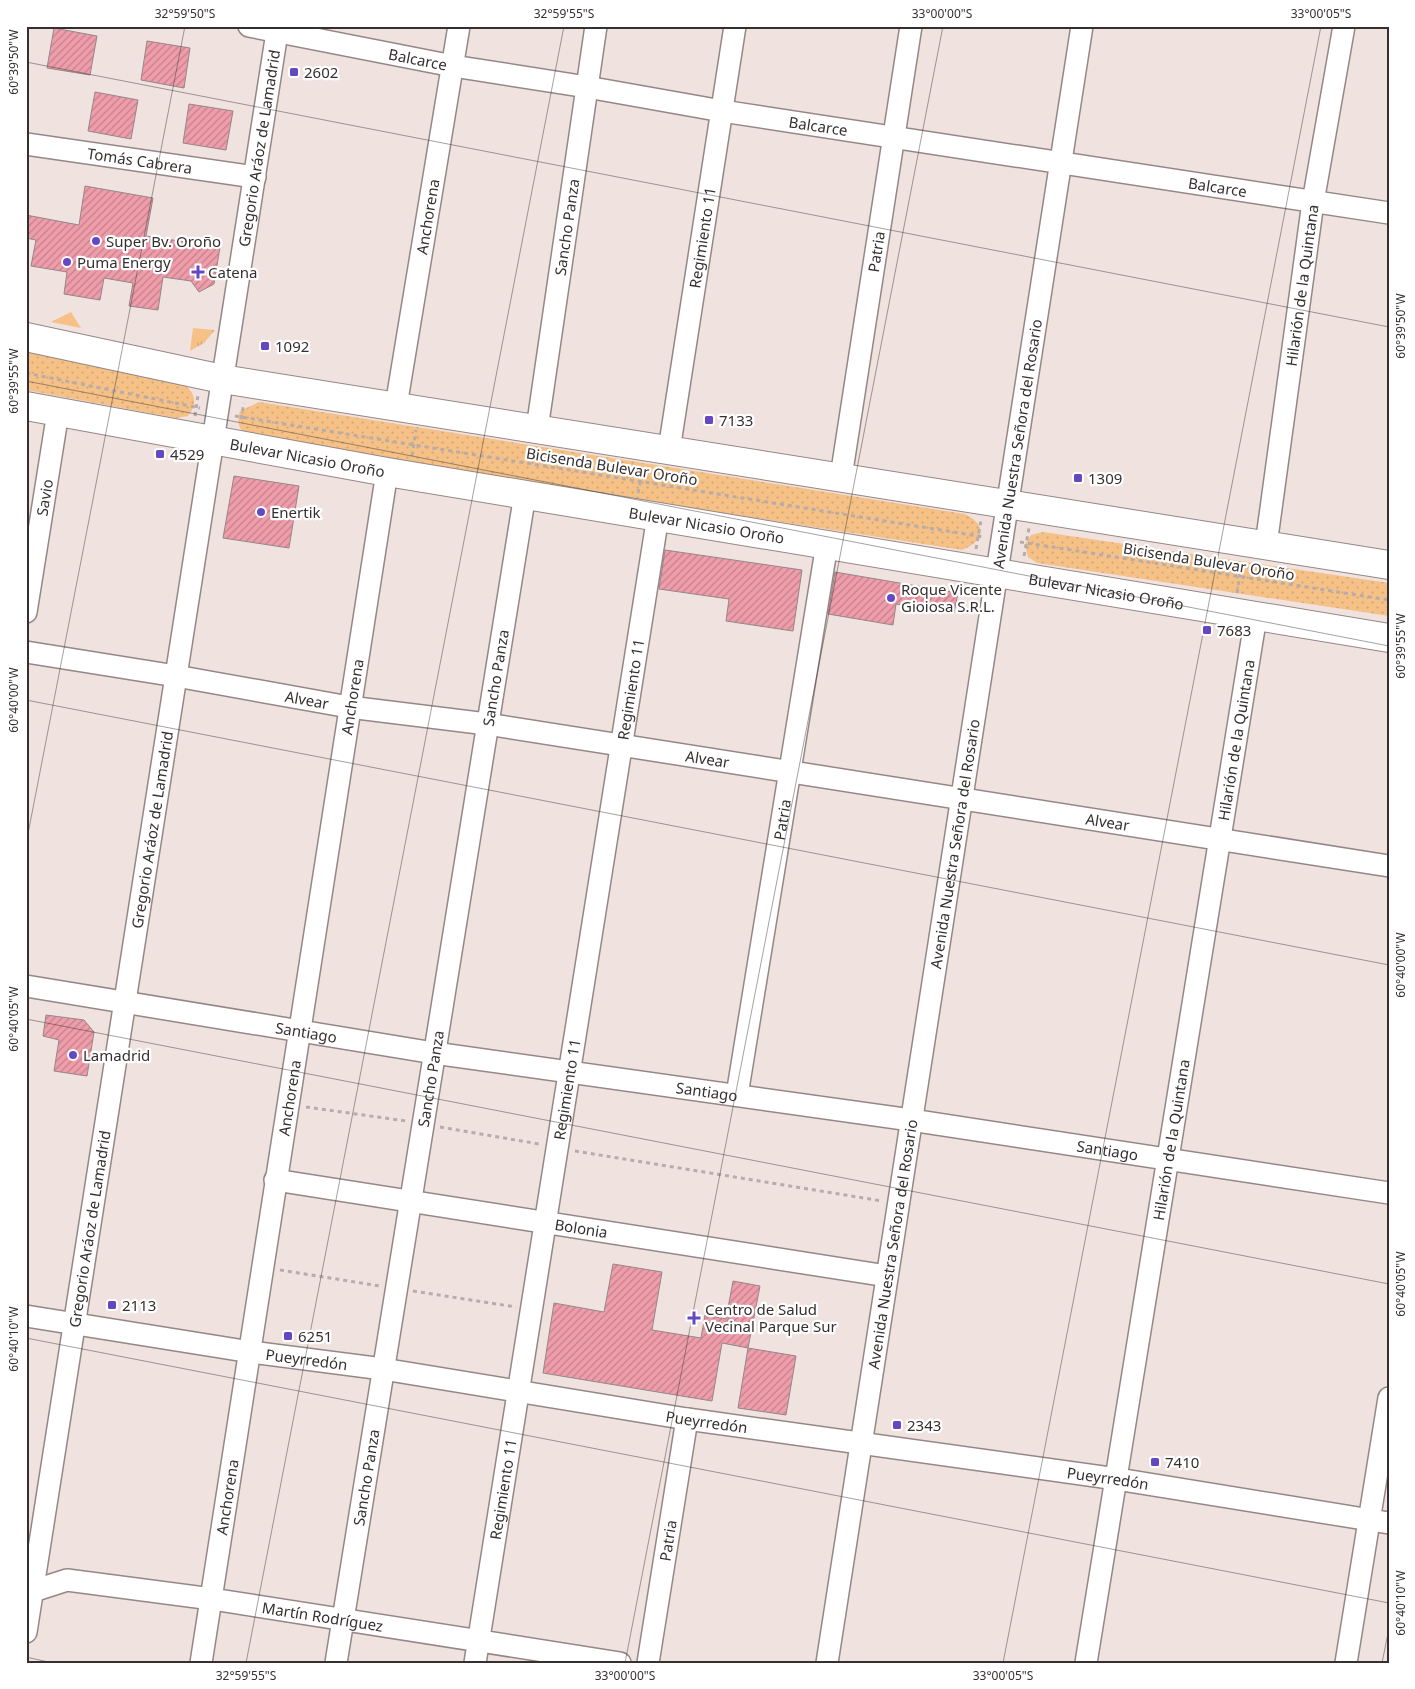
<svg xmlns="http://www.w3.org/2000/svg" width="1415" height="1689" font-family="'Noto Sans',sans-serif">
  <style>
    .grass { fill: url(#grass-tufts) }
    .park { fill: url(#park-dots) }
    .building { fill: url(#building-hatch); stroke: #948789 }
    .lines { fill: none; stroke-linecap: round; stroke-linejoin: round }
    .minor-casing { stroke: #958785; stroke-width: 24 }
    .major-casing { stroke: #958785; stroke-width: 30 }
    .path { stroke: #b8acaa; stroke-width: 3; stroke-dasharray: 4 4; stroke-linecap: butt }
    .minor { stroke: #fff; stroke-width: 21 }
    .major { stroke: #fff; stroke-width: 28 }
    .ticks { fill: none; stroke: #35302f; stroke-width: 1; stroke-opacity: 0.45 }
    .poi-dot { fill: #6548c1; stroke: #fff; stroke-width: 2 }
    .labels { text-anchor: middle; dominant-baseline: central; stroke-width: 4.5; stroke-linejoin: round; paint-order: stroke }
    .street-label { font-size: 15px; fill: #35302f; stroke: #fff }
    .poi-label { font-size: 15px; fill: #35302f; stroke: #fff; text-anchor: start }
    .neatline { fill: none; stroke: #35302f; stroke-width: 2 }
    .ticks-label { font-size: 12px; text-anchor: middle; fill: #35302f }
  </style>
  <defs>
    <pattern id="grass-tufts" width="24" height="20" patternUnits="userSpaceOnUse" patternTransform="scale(1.25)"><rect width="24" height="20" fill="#f5c187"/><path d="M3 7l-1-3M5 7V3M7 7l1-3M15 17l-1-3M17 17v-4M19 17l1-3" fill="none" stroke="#d3a675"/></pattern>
    <pattern id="park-dots" width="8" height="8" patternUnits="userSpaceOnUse" patternTransform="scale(1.25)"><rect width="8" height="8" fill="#f5c187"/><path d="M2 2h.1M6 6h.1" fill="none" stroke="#d3a675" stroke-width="1.8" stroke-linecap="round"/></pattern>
    <pattern id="building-hatch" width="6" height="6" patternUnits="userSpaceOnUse" patternTransform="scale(1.25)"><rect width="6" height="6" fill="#ef9daa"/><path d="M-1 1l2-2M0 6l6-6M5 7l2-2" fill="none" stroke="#c2808b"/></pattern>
  </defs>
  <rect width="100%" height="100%" fill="#f0e2df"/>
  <path class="grass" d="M 71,312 L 81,328 L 51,322 Z
    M 193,328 L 215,330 L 204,343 L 190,351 Z"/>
  <path class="park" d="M 26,350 L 183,384 C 196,393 198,404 188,416 L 176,418 L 26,390 Z
    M 259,402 L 965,514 C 988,525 984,542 962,550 L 251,440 C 240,431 236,425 240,411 Z
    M 1043,532 L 1389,583 L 1389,616 L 1037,563 L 1028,557 L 1025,544 L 1031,535 Z"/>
  <path class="building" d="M 54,28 L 97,36 L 90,75 L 47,68 Z
    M 147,41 L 190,48 L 184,88 L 141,80 Z
    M 95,92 L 138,100 L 131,139 L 88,131 Z
    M 189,104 L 233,111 L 226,150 L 183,143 Z
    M 85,186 L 153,198 L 146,236 L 220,247 L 214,284 L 199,292 L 191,281 L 163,277 L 158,310 L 129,306 L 133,283 L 104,278 L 100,300 L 64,294 L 67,272 L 31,266 L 36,240 L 26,238 L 26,215 L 79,225 Z
    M 234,476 L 299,486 L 289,548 L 223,538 Z
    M 665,550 L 802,570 L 793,631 L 726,621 L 729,599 L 659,589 Z
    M 835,572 L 958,593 L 954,613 L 896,604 L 893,625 L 828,614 Z
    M 46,1015 L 84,1020 L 94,1032 L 87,1076 L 54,1071 L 59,1040 L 43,1036 Z
    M 613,1264 L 662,1272 L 652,1330 L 701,1338 L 705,1315 L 726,1319 L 733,1281 L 760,1286 L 748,1348 L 722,1343 L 712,1401 L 543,1373 L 554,1303 L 604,1312 Z
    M 748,1348 L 796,1356 L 786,1415 L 738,1408 Z"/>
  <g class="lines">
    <defs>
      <g id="minor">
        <path id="s1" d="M 249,26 L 453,66 L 587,87 L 722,111 L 1389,213"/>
        <path id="s2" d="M 26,144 L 255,177"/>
        <path id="s3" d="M 396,406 L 459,26"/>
        <path id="s4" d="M 537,429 L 596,26"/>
        <path id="s5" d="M 669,450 L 735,26"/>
        <path id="s6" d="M 841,477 L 911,26"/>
        <path id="s7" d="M 1266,545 L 1313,202 L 1344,26"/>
        <path id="s8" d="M 26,612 L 58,412"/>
        <path id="s9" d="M 26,652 L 176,676 L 349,707 L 487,724 L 1389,866"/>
        <path id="s10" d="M 26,986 L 434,1053 L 911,1120 L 1389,1193"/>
        <path id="s11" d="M 737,1095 L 827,544"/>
        <path id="s12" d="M 275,1180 L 887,1276"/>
        <path id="s13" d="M 26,1316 L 251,1352 L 383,1369 L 687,1419 L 1117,1479 L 1389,1523"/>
        <path id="s14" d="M 26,1590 L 33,1591 L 67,1580 L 212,1599 L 620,1663"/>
        <path id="s15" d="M 26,1632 L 278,26"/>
        <path id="s16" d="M 201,1663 L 387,472"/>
        <path id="s17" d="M 336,1663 L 525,494"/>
        <path id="s18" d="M 475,1663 L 658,516"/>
        <path id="s19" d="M 648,1663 L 687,1419"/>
        <path id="s20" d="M 827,1663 L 1082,26"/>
        <path id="s21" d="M 1086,1663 L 1256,616"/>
        <path d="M 1346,1663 L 1389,1398"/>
      </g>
      <g id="major">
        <path d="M 26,337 L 222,379 L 1389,565"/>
        <path id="s22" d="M 26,406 L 387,472 L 1389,638"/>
      </g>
    </defs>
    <use href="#minor" class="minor-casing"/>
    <use href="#major" class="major-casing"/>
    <path class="path" d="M 26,373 L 200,408
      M 195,416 L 198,395
      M 235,416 L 984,537
      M 241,419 L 244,403
      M 412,456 L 416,430
      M 638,493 L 643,467
      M 1020,542 L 1389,600
      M 976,549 L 981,520
      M 1024,556 L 1029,528
      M 1237,593 L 1242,562
      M 306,1107 L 406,1121
      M 440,1127 L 539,1144
      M 575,1151 L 882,1201
      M 280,1270 L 380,1286
      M 413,1291 L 516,1307"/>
    <use href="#minor" class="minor"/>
    <use href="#major" class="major"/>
  </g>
  <path class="ticks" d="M 26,62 L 1389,327M 26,381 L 1389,646M 26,700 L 1389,965M 26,844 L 185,26M 26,1019 L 1389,1284M 26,1338 L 1389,1603M 26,1657 L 53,1663M 246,1663 L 564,26M 625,1663 L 943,26M 1003,1663 L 1321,26M 1382,1663 L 1389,1628"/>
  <g class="poi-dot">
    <rect x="289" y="67" width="10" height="10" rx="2.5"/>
    <circle cx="96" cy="241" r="5"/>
    <circle cx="67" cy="262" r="5"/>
    <path d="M195.5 264.5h5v5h5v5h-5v5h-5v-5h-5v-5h5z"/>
    <rect x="260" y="341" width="10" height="10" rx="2.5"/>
    <rect x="704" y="415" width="10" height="10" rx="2.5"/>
    <rect x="155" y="449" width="10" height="10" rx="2.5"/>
    <rect x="1073" y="473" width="10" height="10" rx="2.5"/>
    <circle cx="261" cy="512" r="5"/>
    <circle cx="891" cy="598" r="5"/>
    <rect x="1202" y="625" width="10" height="10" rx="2.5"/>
    <circle cx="73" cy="1055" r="5"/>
    <rect x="107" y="1300" width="10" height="10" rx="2.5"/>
    <path d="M691.5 1310.5h5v5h5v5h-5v5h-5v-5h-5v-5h5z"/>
    <rect x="283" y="1331" width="10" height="10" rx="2.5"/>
    <rect x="892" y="1420" width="10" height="10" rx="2.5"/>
    <rect x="1150" y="1457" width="10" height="10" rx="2.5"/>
  </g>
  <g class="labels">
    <g class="street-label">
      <text stroke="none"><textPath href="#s1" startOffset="172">Balcarce</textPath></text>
      <text stroke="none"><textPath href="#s1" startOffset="578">Balcarce</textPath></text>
      <text stroke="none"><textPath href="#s15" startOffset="1502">Gregorio Aráoz de Lamadrid</textPath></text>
      <text stroke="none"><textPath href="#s2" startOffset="115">Tomás Cabrera</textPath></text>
      <text stroke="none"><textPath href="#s1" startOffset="982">Balcarce</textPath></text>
      <text stroke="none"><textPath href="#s3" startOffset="192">Anchorena</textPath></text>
      <text stroke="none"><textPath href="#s4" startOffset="204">Sancho Panza</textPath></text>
      <text stroke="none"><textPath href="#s5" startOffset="215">Regimiento 11</textPath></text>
      <text stroke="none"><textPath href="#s6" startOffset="228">Patria</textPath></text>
      <text stroke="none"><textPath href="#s7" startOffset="262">Hilarión de la Quintana</textPath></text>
      <text stroke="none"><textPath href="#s20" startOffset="1234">Avenida Nuestra Señora del Rosario</textPath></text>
      <text stroke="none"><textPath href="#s22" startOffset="286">Bulevar Nicasio Oroño</textPath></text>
      <text transform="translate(612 466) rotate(9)">Bicisenda Bulevar Oroño</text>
      <text stroke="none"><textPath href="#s8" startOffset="116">Savio</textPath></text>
      <text stroke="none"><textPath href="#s22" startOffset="691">Bulevar Nicasio Oroño</textPath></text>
      <text transform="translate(1209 561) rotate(9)">Bicisenda Bulevar Oroño</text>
      <text stroke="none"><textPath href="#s22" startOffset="1096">Bulevar Nicasio Oroño</textPath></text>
      <text stroke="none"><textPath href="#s17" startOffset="998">Sancho Panza</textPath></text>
      <text stroke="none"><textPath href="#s18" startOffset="986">Regimiento 11</textPath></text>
      <text stroke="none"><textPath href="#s16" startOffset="978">Anchorena</textPath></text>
      <text stroke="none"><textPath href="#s9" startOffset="285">Alvear</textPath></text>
      <text stroke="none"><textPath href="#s21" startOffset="935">Hilarión de la Quintana</textPath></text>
      <text stroke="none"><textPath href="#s9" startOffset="690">Alvear</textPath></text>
      <text stroke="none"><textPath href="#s11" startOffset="279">Patria</textPath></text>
      <text stroke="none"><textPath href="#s9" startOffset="1095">Alvear</textPath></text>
      <text stroke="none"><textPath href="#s15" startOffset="812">Gregorio Aráoz de Lamadrid</textPath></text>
      <text stroke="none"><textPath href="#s20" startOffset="829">Avenida Nuestra Señora del Rosario</textPath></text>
      <text stroke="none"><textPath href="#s10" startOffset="284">Santiago</textPath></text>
      <text stroke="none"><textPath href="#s17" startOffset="592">Sancho Panza</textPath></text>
      <text stroke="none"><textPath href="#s18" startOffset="581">Regimiento 11</textPath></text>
      <text stroke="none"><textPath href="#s10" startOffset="689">Santiago</textPath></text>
      <text stroke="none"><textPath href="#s16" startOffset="572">Anchorena</textPath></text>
      <text stroke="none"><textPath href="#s21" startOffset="530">Hilarión de la Quintana</textPath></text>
      <text stroke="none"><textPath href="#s10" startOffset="1094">Santiago</textPath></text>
      <text stroke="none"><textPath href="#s12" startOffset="310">Bolonia</textPath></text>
      <text stroke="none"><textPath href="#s15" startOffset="408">Gregorio Aráoz de Lamadrid</textPath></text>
      <text stroke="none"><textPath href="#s20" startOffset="424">Avenida Nuestra Señora del Rosario</textPath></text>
      <text stroke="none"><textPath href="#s13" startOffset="284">Pueyrredón</textPath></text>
      <text stroke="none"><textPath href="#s13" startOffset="689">Pueyrredón</textPath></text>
      <text stroke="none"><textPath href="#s17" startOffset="188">Sancho Panza</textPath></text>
      <text stroke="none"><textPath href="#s13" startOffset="1094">Pueyrredón</textPath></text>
      <text stroke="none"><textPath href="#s18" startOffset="176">Regimiento 11</textPath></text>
      <text stroke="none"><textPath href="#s16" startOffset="168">Anchorena</textPath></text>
      <text stroke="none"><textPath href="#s19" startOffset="124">Patria</textPath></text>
      <text stroke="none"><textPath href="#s14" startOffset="301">Martín Rodríguez</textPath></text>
    </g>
    <g class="poi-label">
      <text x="304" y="72">2602</text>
      <text x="106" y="241">Super Bv. Oroño</text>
      <text x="77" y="262">Puma Energy</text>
      <text x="208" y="272">Catena</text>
      <text x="275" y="346">1092</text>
      <text x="719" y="420">7133</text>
      <text x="170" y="454">4529</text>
      <text x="1088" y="478">1309</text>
      <text x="271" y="512">Enertik</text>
      <text x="901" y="589">Roque Vicente<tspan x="901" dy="17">Gioiosa S.R.L.</tspan></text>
      <text x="1217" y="630">7683</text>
      <text x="83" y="1055">Lamadrid</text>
      <text x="122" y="1305">2113</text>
      <text x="705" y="1309">Centro de Salud<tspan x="705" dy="17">Vecinal Parque Sur</tspan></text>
      <text x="298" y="1336">6251</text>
      <text x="907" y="1425">2343</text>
      <text x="1165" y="1462">7410</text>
    </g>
  </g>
  <rect width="1415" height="1689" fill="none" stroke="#ffffff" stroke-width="55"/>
  <rect x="28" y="28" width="1360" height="1634" class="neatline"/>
  <g class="ticks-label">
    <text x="185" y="18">32°59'50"S</text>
    <text x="564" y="18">32°59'55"S</text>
    <text x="942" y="18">33°00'00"S</text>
    <text x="1321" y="18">33°00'05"S</text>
    <text transform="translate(14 62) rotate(-90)" y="4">60°39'50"W</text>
    <text transform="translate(1401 326) rotate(-90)" y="4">60°39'50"W</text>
    <text transform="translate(14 381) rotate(-90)" y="4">60°39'55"W</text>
    <text transform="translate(1401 646) rotate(-90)" y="4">60°39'55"W</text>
    <text transform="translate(14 700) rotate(-90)" y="4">60°40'00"W</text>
    <text transform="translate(1401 965) rotate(-90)" y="4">60°40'00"W</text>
    <text transform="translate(14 1019) rotate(-90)" y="4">60°40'05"W</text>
    <text transform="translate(1401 1284) rotate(-90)" y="4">60°40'05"W</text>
    <text transform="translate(14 1339) rotate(-90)" y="4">60°40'10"W</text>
    <text transform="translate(1401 1603) rotate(-90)" y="4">60°40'10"W</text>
    <text x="246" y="1680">32°59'55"S</text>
    <text x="625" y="1680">33°00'00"S</text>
    <text x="1003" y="1680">33°00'05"S</text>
  </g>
</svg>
